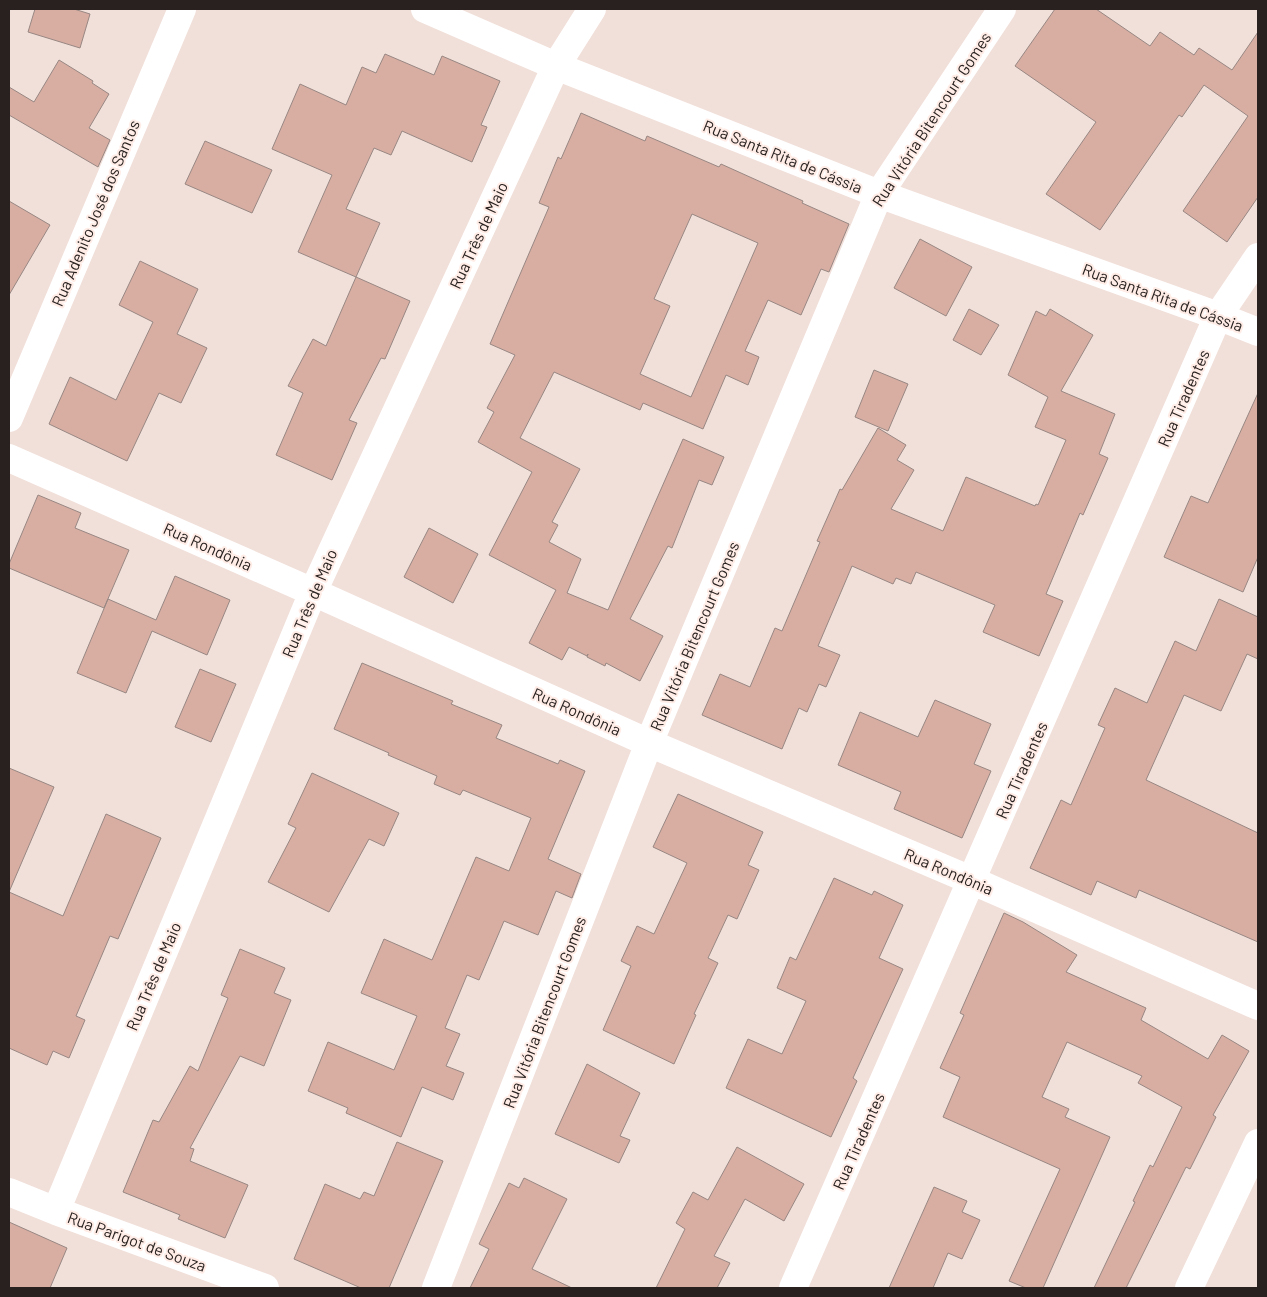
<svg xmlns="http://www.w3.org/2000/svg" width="1267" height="1297" font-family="Barlow,sans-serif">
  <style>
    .building { fill: #d8aea3; stroke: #988783; fill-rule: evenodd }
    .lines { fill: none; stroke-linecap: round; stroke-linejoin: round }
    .street { stroke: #fff; stroke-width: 28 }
    .labels { text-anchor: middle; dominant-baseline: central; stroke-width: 4; stroke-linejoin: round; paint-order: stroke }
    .street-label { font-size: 16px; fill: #28211f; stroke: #ffece6 }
  </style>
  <rect width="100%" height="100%" fill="#f1dfd9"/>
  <path class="building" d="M 35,9 L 74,9 L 90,14 L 80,48 L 28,32 Z
    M 1055,9 L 1096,9 L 1150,46 L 1160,32 L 1194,55 L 1199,48 L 1232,70 L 1258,32 L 1258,197 L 1227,242 L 1183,211 L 1248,116 L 1204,85 L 1182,117 L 1179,115 L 1100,230 L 1046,194 L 1096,122 L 1015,66 Z
    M 385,54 L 434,75 L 442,56 L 500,81 L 481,125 L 487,127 L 472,162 L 402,131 L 391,155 L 374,148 L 346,209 L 380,223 L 356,277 L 298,252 L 332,175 L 272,149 L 300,84 L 346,105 L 362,67 L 376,73 Z
    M 59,60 L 93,81 L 92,83 L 109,94 L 89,128 L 110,140 L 98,167 L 9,115 L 9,87 L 34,102 Z
    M 581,113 L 645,141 L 647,136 L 719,167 L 721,164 L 803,201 L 802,203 L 849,224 L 829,272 L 821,269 L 801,315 L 768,300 L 745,351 L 759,357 L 748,385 L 726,375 L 703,429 L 643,403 L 640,410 L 554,372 L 520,438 L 580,469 L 552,522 L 558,525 L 549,542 L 581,559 L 567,593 L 608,610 L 683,439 L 724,457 L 712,485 L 699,480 L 672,548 L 668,546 L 630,619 L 663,636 L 640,681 L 606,663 L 605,666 L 587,657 L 588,654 L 587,656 L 569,647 L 562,660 L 529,643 L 556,590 L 489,555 L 532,472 L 478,442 L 494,412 L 487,408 L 515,355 L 490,344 L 549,207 L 539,203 L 558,157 L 561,159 ZM 692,214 L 758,243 L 691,397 L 640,374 L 670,306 L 654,299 Z
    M 205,141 L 272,170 L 252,213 L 185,184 Z
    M 9,201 L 50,225 L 9,295 Z
    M 920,239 L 972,267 L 946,316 L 894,288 Z
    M 140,261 L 198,289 L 177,334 L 207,348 L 181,403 L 159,393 L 127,461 L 49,424 L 70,377 L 116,400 L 153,322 L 119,305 Z
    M 356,277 L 410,301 L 385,359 L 381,358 L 349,420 L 357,423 L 332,480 L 276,455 L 303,393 L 288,386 L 313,339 L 326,346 Z
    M 969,309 L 999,325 L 981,355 L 953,340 Z
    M 1050,309 L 1093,335 L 1061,391 L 1115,414 L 1099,454 L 1108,458 L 1083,515 L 1080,513 L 1046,594 L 1063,601 L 1039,656 L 983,632 L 995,605 L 916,572 L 911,584 L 896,578 L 893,584 L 852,566 L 818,646 L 840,655 L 826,687 L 819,684 L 807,712 L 799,708 L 782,749 L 702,715 L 720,674 L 750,687 L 775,628 L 782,631 L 820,542 L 817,541 L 840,489 L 842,490 L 878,428 L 906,445 L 897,460 L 914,470 L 891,509 L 943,531 L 966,477 L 1035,506 L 1036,504 L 1038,505 L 1066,440 L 1035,427 L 1048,397 L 1008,375 L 1036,311 L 1046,316 Z
    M 874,370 L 908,384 L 888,431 L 855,417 Z
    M 1258,393 L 1258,557 L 1243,592 L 1164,557 L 1191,496 L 1208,503 Z
    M 38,495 L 81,513 L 75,528 L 129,550 L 104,608 L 9,568 L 9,564 Z
    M 429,528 L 478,554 L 453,603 L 404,577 Z
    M 175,576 L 230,600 L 207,655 L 152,631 L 126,693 L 77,673 L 108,599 L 156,620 Z
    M 1219,599 L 1258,617 L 1258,659 L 1247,654 L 1221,711 L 1184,695 L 1146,780 L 1258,833 L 1258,942 L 1139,890 L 1136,898 L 1097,881 L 1091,895 L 1030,868 L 1061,800 L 1071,805 L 1105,728 L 1098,725 L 1115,688 L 1147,703 L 1175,641 L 1196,651 Z
    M 362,663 L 453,701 L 451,704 L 502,725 L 496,738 L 558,764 L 560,760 L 585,771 L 548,859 L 581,874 L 572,898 L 556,891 L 538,935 L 504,921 L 479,980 L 467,975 L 445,1028 L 460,1034 L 446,1066 L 464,1073 L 453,1100 L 422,1087 L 401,1137 L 346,1113 L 348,1108 L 308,1091 L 328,1042 L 394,1070 L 417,1016 L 361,993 L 384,939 L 432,960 L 476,857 L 509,871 L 531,818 L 463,790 L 460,795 L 434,784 L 437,776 L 388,755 L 389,753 L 334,729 Z
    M 200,669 L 236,684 L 211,742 L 175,727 Z
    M 935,700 L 991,724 L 974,764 L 991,771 L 962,838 L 894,809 L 901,792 L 838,765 L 860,712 L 918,737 Z
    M 9,768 L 54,787 L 9,892 L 63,916 L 106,814 L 161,838 L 118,939 L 110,936 L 76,1016 L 85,1020 L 69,1058 L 53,1051 L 47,1065 L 9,1048 Z
    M 312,773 L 399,813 L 384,846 L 369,839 L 329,912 L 268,882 L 296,828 L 288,824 Z
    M 678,794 L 763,832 L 748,865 L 759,870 L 737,919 L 728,915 L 708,958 L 718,963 L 694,1014 L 696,1015 L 674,1064 L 603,1030 L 631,966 L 621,961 L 637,926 L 654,934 L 687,863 L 653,847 Z
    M 834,878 L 872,895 L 874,891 L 903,905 L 879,958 L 903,969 L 853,1078 L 857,1081 L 831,1137 L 726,1088 L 748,1039 L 782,1054 L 806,1001 L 777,988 L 790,957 L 796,960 Z
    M 1004,913 L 1023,922 L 1077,955 L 1066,972 L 1146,1008 L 1141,1020 L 1208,1059 L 1222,1035 L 1249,1051 L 1213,1115 L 1216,1117 L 1190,1169 L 1186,1167 L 1126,1288 L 1094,1288 L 1135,1202 L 1133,1201 L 1150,1165 L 1153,1167 L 1182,1107 L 1138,1083 L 1142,1076 L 1067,1042 L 1042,1097 L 1069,1109 L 1065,1117 L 1110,1137 L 1043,1288 L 1026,1288 L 1009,1281 L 1060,1169 L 943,1117 L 960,1077 L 940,1068 L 964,1015 L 960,1013 Z
    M 240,949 L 285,968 L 274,993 L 291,1000 L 264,1066 L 240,1056 L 190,1148 L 194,1149 L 190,1161 L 248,1185 L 225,1238 L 178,1219 L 180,1215 L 123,1192 L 153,1120 L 159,1122 L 190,1066 L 198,1071 L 228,998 L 221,995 Z
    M 587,1064 L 640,1093 L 620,1136 L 630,1140 L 619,1163 L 555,1134 Z
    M 397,1142 L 443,1161 L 389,1288 L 361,1288 L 294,1259 L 325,1184 L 360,1199 L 364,1192 L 374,1196 Z
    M 737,1147 L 804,1184 L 784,1221 L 745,1199 L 714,1256 L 730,1263 L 717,1288 L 656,1288 L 685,1229 L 676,1223 L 693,1192 L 708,1200 Z
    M 524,1178 L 567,1199 L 532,1269 L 572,1288 L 470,1288 L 489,1249 L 479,1244 L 509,1183 L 519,1188 Z
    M 934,1187 L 967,1201 L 962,1212 L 980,1220 L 962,1259 L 948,1253 L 933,1288 L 889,1288 Z
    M 9,1222 L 67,1248 L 50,1288 L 9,1288 Z"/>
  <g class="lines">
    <path class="street" d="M 425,9 L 556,66 L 879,194 L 1218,316 L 1258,332
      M 9,418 L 182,9
      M 9,458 L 313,592 L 649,743 L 973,881 L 1258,1006
      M 9,1192 L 56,1211 L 265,1288
      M 56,1211 L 313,592 L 556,66 L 592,9
      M 436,1288 L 649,743 L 879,194 L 1002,9
      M 793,1288 L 1218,316 L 1258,257
      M 1189,1288 L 1258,1143"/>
  </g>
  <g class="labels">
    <g class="street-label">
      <text transform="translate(931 119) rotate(-57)">Rua Vitória Bitencourt Gomes</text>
      <text transform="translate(783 156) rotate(22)">Rua Santa Rita de Cássia</text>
      <text transform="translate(95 213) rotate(-67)">Rua Adenito José dos Santos</text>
      <text transform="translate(478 235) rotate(-65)">Rua Três de Maio</text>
      <text transform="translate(1163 297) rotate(20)">Rua Santa Rita de Cássia</text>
      <text transform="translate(1183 398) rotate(-66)">Rua Tiradentes</text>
      <text transform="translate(208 546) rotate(24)">Rua Rondônia</text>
      <text transform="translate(309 603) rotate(-67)">Rua Três de Maio</text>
      <text transform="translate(694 636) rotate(-67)">Rua Vitória Bitencourt Gomes</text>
      <text transform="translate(577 711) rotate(24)">Rua Rondônia</text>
      <text transform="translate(1021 770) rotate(-66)">Rua Tiradentes</text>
      <text transform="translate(949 871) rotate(23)">Rua Rondônia</text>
      <text transform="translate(153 976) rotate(-67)">Rua Três de Maio</text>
      <text transform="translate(544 1012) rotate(-69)">Rua Vitória Bitencourt Gomes</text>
      <text transform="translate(858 1141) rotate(-66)">Rua Tiradentes</text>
      <text transform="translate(137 1241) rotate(20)">Rua Parigot de Souza</text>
    </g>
  </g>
  <rect width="1267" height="1297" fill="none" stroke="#28211f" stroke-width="20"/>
</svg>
